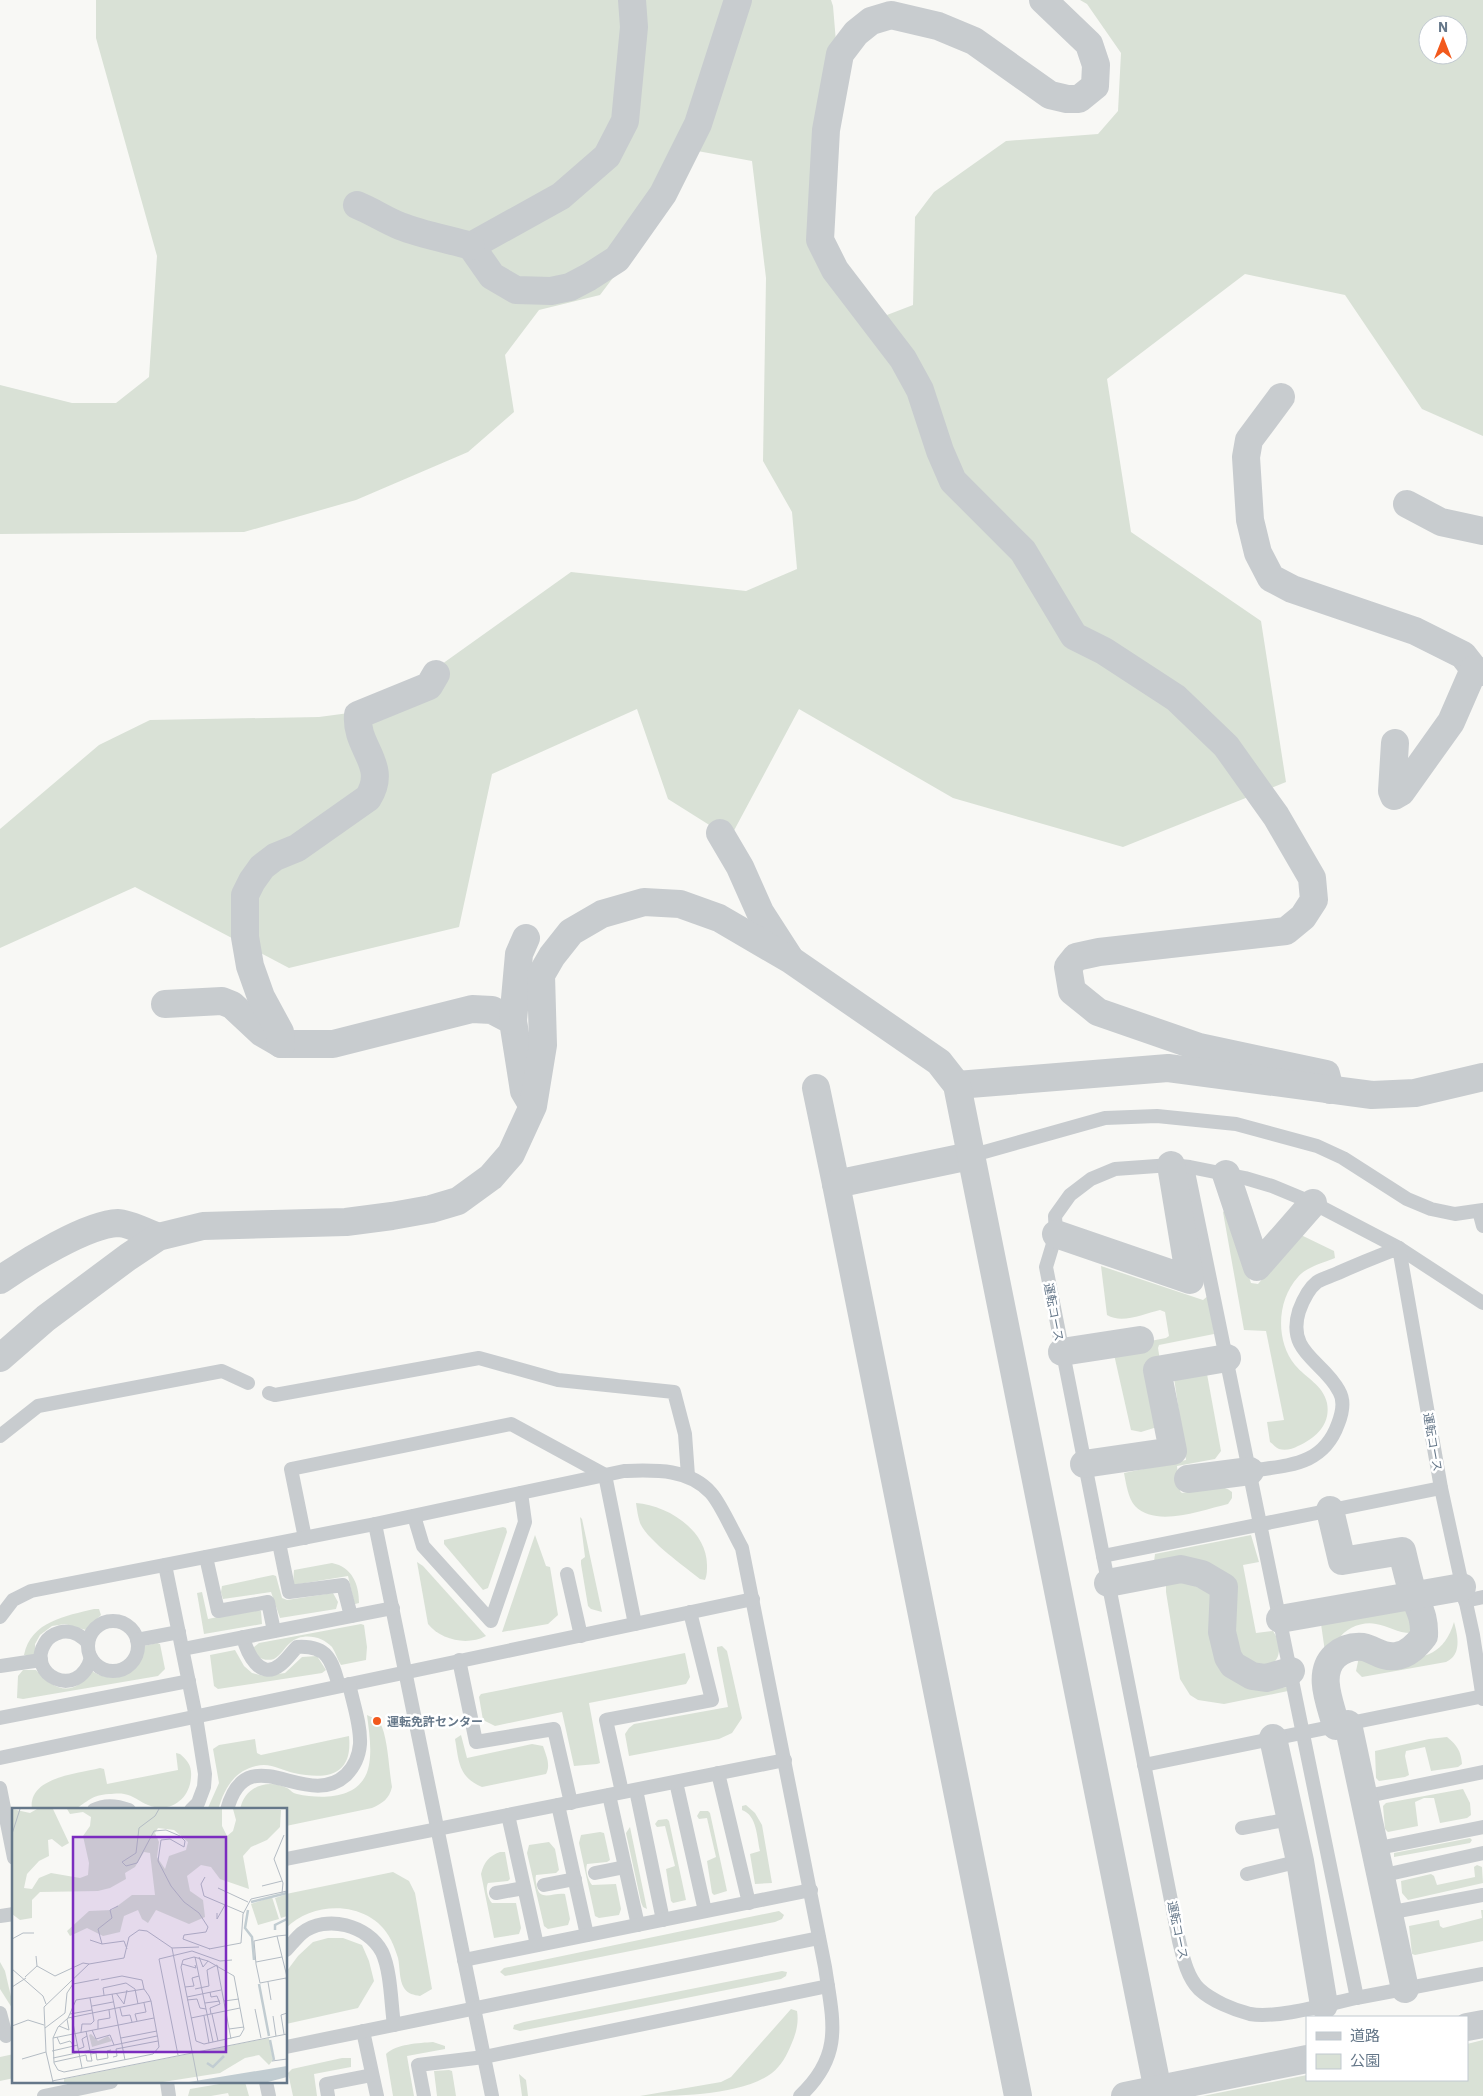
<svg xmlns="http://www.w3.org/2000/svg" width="1483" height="2096" viewBox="0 0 1483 2096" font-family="'IBM Plex Sans','Noto Sans JP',sans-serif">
<rect width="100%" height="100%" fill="#f8f8f5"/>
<g fill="#d9e1d6" fill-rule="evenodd">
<path d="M96,0H831L833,6L837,54L818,199L845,281L887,315L913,305L915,217L934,192L1006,141L1098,134L1118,111L1121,53L1087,4L1080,0H1483V436L1422,409L1345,295L1245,274L1107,379L1131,532L1261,621L1286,782L1123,847L953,798L799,709L730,838L668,799L637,709L492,774L459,927L289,968L135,887L0,948V829L99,745L150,720L319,717L379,709L571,572L746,591L797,569L792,512L763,461L766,278L752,161L692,150L634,250L600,295L539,310L505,355L514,412L468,452L356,500L244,532L0,534V385L72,403H116L149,377L157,256L96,38ZM1428,25H1458V55H1428Z"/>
<path d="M1227,1209L1251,1283L1258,1284L1301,1235L1334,1251L1335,1258C1323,1263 1306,1267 1298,1277C1277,1300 1275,1340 1295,1365C1306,1378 1323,1385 1327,1403C1331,1424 1316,1438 1298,1446C1293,1449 1285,1451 1279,1449C1276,1448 1273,1444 1270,1442L1267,1422L1284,1420L1266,1331L1244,1330L1223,1212Z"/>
<path d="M1101,1266L1203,1300L1209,1295L1214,1334L1159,1345L1158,1348L1170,1423L1141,1432L1131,1430L1113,1350L1114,1348L1166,1338L1169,1336L1165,1312L1160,1310C1143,1314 1122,1324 1107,1315Z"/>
<path d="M1207,1374L1221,1451L1215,1459L1177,1466L1180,1491L1182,1493C1197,1490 1220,1481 1232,1492V1498L1228,1504C1202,1510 1156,1528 1135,1506C1128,1498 1126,1483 1124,1473L1186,1460L1174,1378Z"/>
<path d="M636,1503C667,1505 707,1530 707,1565C707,1571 707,1575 705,1580L700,1579C684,1566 648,1541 640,1523C638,1517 637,1510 636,1503Z"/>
<polygon points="580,1517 582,1519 602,1612 591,1609 588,1606 581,1564 581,1560 585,1557"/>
<polygon points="503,1527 506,1528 507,1532 488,1588 483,1590 444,1544 444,1540"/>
<polygon points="535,1535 546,1566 550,1567 558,1615 548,1624 502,1632"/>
<path d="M1251,1535L1259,1562L1243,1565L1256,1633L1273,1631C1283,1645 1282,1669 1259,1665C1252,1664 1244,1659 1237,1656L1232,1591L1154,1562L1155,1554Z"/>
<path d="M417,1562L423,1566L486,1636C467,1646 441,1640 428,1624Z"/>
<path d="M332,1563C352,1567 359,1584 359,1603L355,1604L354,1602L348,1576L293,1585L294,1570Z"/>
<polygon points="273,1575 276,1576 282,1598 287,1600 333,1593 338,1602 336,1609 280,1618 271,1592 223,1599 221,1592 222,1586"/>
<polygon points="1179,1579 1211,1593 1259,1689 1289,1687 1288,1691 1224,1704 1198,1700 1190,1695 1180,1679 1166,1592 1166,1586"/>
<polygon points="202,1592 208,1619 257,1609 261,1611 262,1624 204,1634 197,1593"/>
<path d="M1422,1602L1411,1633C1397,1633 1389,1626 1376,1624C1363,1621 1345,1628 1338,1640C1333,1649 1331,1669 1329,1679L1321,1624Z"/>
<path d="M94,1609H99L101,1615L86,1630L65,1624L52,1626L40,1635L35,1644V1656L24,1655C31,1621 66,1616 94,1609Z"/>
<path d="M1454,1622C1458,1636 1462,1655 1446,1662L1362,1677L1356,1671L1359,1657C1399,1658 1440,1670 1454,1622Z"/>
<path d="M361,1624L364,1625L367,1647L366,1660L341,1665C337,1659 336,1653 332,1647C322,1636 302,1632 290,1643C285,1647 280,1656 274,1659C264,1662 254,1657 254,1647L259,1643Z"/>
<path d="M157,1643L160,1644L165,1669L158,1676L23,1699L17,1698L18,1676L23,1670H36C56,1692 73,1697 92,1671C106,1681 131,1679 140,1662C142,1657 143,1651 144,1646Z"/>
<polygon points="722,1646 727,1651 742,1718 732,1733 719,1739 629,1756 625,1734 629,1728 634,1724 728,1707 717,1650 717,1647"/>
<polygon points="235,1650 244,1666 252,1673 264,1676 285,1673 302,1657 317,1656 326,1670 322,1673 218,1689 214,1686 210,1655"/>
<polygon points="685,1653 690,1677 686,1684 589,1703 600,1763 597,1764 574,1766 562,1712 495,1726 483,1720 479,1697 481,1694"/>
<path d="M367,1715C374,1718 380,1721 382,1727C388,1742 389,1770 392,1787C389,1799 383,1803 372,1808L286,1826V1810H240C244,1787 267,1778 287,1788C291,1790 292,1793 297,1794C324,1800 363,1799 369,1765C372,1749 369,1731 367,1715Z"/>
<path d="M461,1735L467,1758L532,1744L543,1746C546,1755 551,1765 546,1774L482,1787C458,1777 459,1761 455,1739Z"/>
<path d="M349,1736C353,1776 327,1780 294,1773C281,1770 270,1762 256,1766C234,1771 224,1789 218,1810H207L219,1783L213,1749L219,1745L255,1739L257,1753L261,1755Z"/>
<path d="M1447,1737C1457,1745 1461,1751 1462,1764L1458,1767L1431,1771L1425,1747L1406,1751L1405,1756L1409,1775L1405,1777L1379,1781L1376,1778L1375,1751L1429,1739Z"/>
<path d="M176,1753L180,1754C188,1761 192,1766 191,1777C190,1799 170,1814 148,1805C140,1802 133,1795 124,1794C119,1793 113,1794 109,1794C91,1795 88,1802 75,1809C69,1812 41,1810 32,1810C27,1777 77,1774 100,1768L104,1769L107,1784L178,1770Z"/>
<polygon points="1463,1789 1470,1803 1471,1815 1467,1818 1440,1823 1434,1798 1424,1798 1415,1802 1418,1826 1388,1832 1385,1829 1383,1806 1386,1803"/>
<path d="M746,1805L755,1813L762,1825L772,1883L755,1884L750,1854L760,1851C757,1838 757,1815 742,1810V1806Z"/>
<polygon points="700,1811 708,1811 710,1813 727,1891 714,1895 712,1893 707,1861 716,1857 707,1818 699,1819 697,1816"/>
<polygon points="667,1819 669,1821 686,1900 673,1903 671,1901 666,1869 675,1866 665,1826 657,1827 655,1824 658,1820"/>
<polygon points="630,1827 647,1909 643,1907 641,1902 626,1833"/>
<path d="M600,1832L604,1833L610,1860L607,1862L587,1864C585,1870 588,1880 592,1885L616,1884L621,1909L619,1915L599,1918L595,1916L579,1843L581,1835Z"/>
<polygon points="1470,1838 1472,1840 1470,1843 1394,1857 1394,1853"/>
<path d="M549,1842L555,1849L559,1870L556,1873L536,1875C535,1879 536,1882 537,1887C540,1902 554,1892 565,1894L570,1919L568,1925L548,1929L544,1926L527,1853L529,1845Z"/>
<path d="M500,1852H505L510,1879L508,1881L488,1883C485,1889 488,1899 492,1903H516L521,1928L519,1934L494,1938L481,1874C484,1862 489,1856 500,1852Z"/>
<polygon points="1477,1865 1482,1867 1483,1883 1408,1900 1402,1893 1401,1881 1431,1874 1434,1876 1437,1885 1475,1877 1474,1867"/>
<path d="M393,1872L409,1881L415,1893L432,1989L420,1996C414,1995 408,1994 404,1988C399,1980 400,1967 398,1958C396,1952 394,1946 391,1940C372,1901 315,1899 286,1928V1894Z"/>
<polygon points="1481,1910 1483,1910 1483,1941 1415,1955 1412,1954 1409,1926 1439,1920 1440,1926 1443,1928 1482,1918"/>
<polygon points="779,1911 784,1915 782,1919 775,1922 505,1976 500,1972 504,1968"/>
<polygon points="328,1938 343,1938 362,1945 369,1961 374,1981 358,2008 286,2024 286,1972 298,1956 313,1942"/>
<polygon points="0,1962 5,1971 13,2005 12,2008 0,1989"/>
<polygon points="782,1971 787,1972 786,1976 781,1979 520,2031 513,2029 514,2025 524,2022"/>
<path d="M791,2009L797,2011C799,2023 796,2034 791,2045C787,2055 781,2066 772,2073C741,2096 678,2096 640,2096L721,2082L731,2077Z"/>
<polygon points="1483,2040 1483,2096 1203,2096 1307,2075 1307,2080 1467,2080 1467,2044"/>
<path d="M433,2042L445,2046V2049L407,2056L414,2096H393L386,2054C396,2044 419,2043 433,2042Z"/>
<polygon points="14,2054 14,2078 0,2081 0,2057"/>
<polygon points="342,2058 351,2058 351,2067 314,2074 317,2096 293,2096 288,2073 292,2069"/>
<polygon points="449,2070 452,2071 456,2096 437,2096 434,2071"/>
<polygon points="519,2074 526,2080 528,2096 522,2096"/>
<polygon points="231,2082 245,2082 249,2096 229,2096 228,2093 211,2096 188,2096 190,2089"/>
</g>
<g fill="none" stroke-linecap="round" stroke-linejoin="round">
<g stroke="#c8cccf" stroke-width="14">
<polyline points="970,1156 1105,1118 1157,1116 1236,1124 1317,1146 1343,1158 1407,1199 1431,1209 1455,1214 1483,1210"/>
<polyline points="1187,1167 1357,1998"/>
<polyline points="1479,1211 1483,1226"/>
<path d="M1483,1303L1399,1248L1313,1203L1272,1186L1245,1178L1190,1167L1171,1165L1115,1169L1091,1179L1070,1195L1055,1216L1056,1234L1046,1267L1179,1941C1183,1957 1187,1977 1199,1989C1212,2001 1234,2010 1250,2014C1277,2019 1328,2004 1356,1998C1398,1990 1441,1982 1483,1974"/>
<polyline points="269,1393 275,1395 479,1358 558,1380 674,1392 685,1434 688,1476"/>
<polyline points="0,1436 38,1406 222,1371 248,1383"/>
<path d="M1250,1471C1288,1465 1323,1466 1338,1424C1342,1414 1345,1401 1339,1391C1324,1361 1286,1353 1299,1311C1303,1300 1308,1289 1317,1282C1323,1278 1332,1276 1338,1273C1358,1264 1378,1256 1399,1248L1441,1488L1473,1635L1483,1699"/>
<polyline points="414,1516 423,1546 491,1621 525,1522 521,1493"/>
<polyline points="375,1524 492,2096"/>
<polyline points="305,1538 291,1469 511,1424 605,1475 635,1624"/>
<polyline points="279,1543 289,1592 343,1585 351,1616"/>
<polyline points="1103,1556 1441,1488"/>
<polyline points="206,1557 218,1611 268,1602 274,1631"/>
<polyline points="165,1565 196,1717 205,1774 204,1787 198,1803 191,1810"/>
<polyline points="567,1574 581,1636"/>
<polyline points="1465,1601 1483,1597"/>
<path d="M0,1617L13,1600L31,1591L375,1524L624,1471C654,1470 689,1468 711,1493C721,1504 734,1534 742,1548L825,1967C833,2021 844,2055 800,2096"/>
<circle cx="113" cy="1646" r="25"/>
<path d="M243,1637C247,1653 260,1681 280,1665C287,1660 291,1653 297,1647C328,1645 332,1661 339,1686"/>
<polyline points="137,1640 179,1632"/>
<path d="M88,1643C81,1635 71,1630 61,1632C54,1634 48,1637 45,1643C25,1674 78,1702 91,1658"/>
<polyline points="183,1649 393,1608"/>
<polyline points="459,1660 476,1742 554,1729 571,1803"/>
<polyline points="0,1666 41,1660"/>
<polyline points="0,1718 189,1681"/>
<polyline points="0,1758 753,1599"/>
<polyline points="1144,1765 1483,1696"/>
<polyline points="718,1773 749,1903"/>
<polyline points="676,1782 705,1911"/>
<polyline points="0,1788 14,1858"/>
<polyline points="636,1790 663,1920"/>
<polyline points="622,1792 606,1720 712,1700 690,1612"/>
<polyline points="609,1795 638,1925"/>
<polyline points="1363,1797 1483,1772"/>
<polyline points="558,1805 587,1935"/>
<path d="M94,1810C105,1804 118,1806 129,1810"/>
<path d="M227,1810C247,1735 306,1812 346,1775C354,1767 359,1756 360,1744C361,1725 353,1703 349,1684"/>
<polyline points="508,1815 537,1945"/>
<polyline points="1242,1828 1290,1819"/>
<polyline points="1374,1849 1483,1827"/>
<polyline points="286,1859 785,1760"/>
<polyline points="595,1873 625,1867"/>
<polyline points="1247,1874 1300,1861"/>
<polyline points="1380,1876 1483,1853"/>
<polyline points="544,1885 575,1879"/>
<polyline points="496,1893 524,1888"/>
<polyline points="1388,1913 1483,1895"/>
<polyline points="0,1916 14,1914"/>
<path d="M286,1950C291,1945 296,1938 302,1933C326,1914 368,1925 382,1952C391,1971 391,2004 394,2025"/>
<polyline points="464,1960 811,1890"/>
<polyline points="0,2013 6,2036"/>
<polyline points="363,2031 377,2096"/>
<polyline points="286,2047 819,1938"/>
<polyline points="167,2082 169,2096"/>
<polyline points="266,2082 269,2096"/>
<polyline points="44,2096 111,2082"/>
<polyline points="328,2096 326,2084 372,2075"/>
<polyline points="424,2096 418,2065 484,2057 828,1986"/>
</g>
<g stroke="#c8cccf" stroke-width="28">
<polyline points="632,0 634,27 625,121 607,156 561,196 471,246 492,276 516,290 551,291 570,287 589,277 617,259 663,194 698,124 738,0"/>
<polyline points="1043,0 1089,44 1096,65 1095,86 1079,99 1067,99 1050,95 974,41 938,26 891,15 871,21 856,33 840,54 826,130 820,240 835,270 903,359 920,390 940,451 953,481 1023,551 1074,636 1104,651 1176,698 1226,746 1276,816 1312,878 1314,900 1303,917 1286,931 1099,952 1076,957 1068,967 1072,991 1098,1012 1199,1047 1326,1074 1330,1090"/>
<path d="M357,205C372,211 385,220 400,226C423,235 447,239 471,246"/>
<polyline points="1281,397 1249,440 1246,457 1250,520 1258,553 1271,578 1292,589 1415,631 1463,655 1474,669 1483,672"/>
<polyline points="1407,504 1441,522 1483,531"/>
<polyline points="1395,743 1392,791 1394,796 1401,792 1451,722 1474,669"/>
<polyline points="720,833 740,867 760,912 789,957"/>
<polyline points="165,1004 222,1001 232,1005 262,1033 281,1044 333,1044 472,1009 492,1010 513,1021 524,1091 531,1103"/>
<polyline points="513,1021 519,954 526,938"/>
<path d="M281,1044L280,1032L261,997L250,966L245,937V895L252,881L262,867L275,857L297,848L368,798C389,765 355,748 358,715L429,686L436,674"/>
<polyline points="957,1085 1168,1068 1372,1095 1415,1093 1483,1077"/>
<polyline points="816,1088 836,1184"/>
<polyline points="970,1156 836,1184 1018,2096"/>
<polyline points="1226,1174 1257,1267 1313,1203"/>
<polyline points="1056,1234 1190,1280 1171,1165"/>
<path d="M0,1280C26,1262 87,1224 118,1223C128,1223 148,1233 158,1237"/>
<polyline points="1062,1352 1140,1340"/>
<polyline points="0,1358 46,1318 128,1257 158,1237 203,1226 346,1222 392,1216 431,1209 458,1201 491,1177 511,1154 533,1106 543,1045 541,975 552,956 571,932 602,914 644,902 680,904 719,918 791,960 939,1062 957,1085 1159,2096"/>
<polyline points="1084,1464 1173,1451 1157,1370 1227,1358"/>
<polyline points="1188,1479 1250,1471"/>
<path d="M1330,1510L1342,1561L1402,1551C1405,1564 1408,1577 1412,1590C1418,1608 1425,1615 1424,1636C1417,1645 1408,1655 1396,1656C1382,1658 1374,1649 1363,1647C1352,1646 1343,1649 1335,1656C1316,1674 1331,1705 1336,1726"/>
<polyline points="1108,1583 1181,1569 1202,1574 1224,1587 1222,1632 1228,1657 1233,1665 1252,1676 1266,1678 1291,1671"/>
<polyline points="1280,1619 1462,1587"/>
<polyline points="1348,1724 1405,1989"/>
<polyline points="1273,1738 1300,1861 1324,2005"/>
<polyline points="1467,2027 1483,2024"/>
<polyline points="1125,2096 1307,2059"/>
</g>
</g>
<circle fill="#f2591c" stroke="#fff" stroke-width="2" cx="377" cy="1721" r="5"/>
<g text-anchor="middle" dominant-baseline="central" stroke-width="5" stroke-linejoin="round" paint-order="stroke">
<g font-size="12" fill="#657789" stroke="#fff">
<text transform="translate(1054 1312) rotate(79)">運転コース</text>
<text transform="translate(1433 1442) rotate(80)">運転コース</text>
<text transform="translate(1178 1930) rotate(78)">運転コース</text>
</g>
<g font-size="12" font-weight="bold" fill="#657789" stroke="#fff" text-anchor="start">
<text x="387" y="1721">運転免許センター</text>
</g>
</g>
<g transform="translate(12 1808)">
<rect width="275" height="275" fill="#f8f8f5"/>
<path d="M0,1L18,5L25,1H41L57,35L50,39L40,31L36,32L37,48L27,53L15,66L12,80L20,81L27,70L39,65L68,70L76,67L77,55L71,28L78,18L79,9L71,4L58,6L55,1H210V18L215,28L221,23L224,12L221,1L269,2L268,19L255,32L239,39L231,48L237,81L208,71L199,59L189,57L175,68L178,83L191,92L193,109L177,116L144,102L136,115L130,111L126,102L112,108L108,124L91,128L75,120L58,128L55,123L77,103L100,102L120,87H143L138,45L132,44L123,59L113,65L114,71L98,80L86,83L28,84L20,92V110L8,112L0,106ZM146,20L162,22L176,34L174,42L157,48L153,61L145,49L147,34L143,25ZM275,86V108L269,110L263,90ZM260,89L267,111L246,117L239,96ZM79,226L86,233L96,228L100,233L80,239L77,227ZM257,230L261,252L257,257L247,247L233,250L208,265L151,274H52V271Z" fill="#d9e1d6" fill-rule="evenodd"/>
<path d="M275,258V269L256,274H177Z" fill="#c1ccd1"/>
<path fill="none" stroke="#c1ccd1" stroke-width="2.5" d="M239,94L275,85M236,102L233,120L240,129L242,152M263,122V117L275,111M247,176L257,228M258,232L262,252M195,255L201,259L212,248"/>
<path fill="none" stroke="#b4bcc4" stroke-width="1" d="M147,1L143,8L127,20L124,45L110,54L114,58L125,55L142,23L154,22L168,28L173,33L172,39L158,31L149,32L146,53L159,78L172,94L187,105L196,119L194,124L172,127L171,131L198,141M0,26L8,1M193,69L189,76L192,88L232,105M250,78L270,73M206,80L236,94M270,85L271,75L262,51L272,27M205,105V111L213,97M265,128L242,133L244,156L248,175L274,170L275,175M0,131L11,125H22M78,132L90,136L112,133L115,141M90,136L86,121L100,110L98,102L106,98M160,140L187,139M197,141L229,135L231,106L239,91L275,83M182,149L196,153L222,168L232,221L228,228L192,236L184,233L169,159L171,152ZM183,149L201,234M187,149L191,159L196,153M244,154L270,149M170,156L184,160L183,157M25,158L43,168L71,155L77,156M0,161L31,188L34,196M13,169L25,158L24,148M275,169L265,128L275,127M89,172L110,168L130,172L132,181M256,174L259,192M0,179L14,170M173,179L182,178L180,170L187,168M183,181L197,178L195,162L205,157L219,231M198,184L199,189L205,188L208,196L198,200L199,206M104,185L112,196L115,182M100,186L113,252M92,187L91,180L114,175L123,181L126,196M175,189L209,182M175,192L185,191L188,200L194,201M212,193L227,191M193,195L208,193M80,198L101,194M108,200L110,208L118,207L120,214M243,201L249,230M58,206L80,202M200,206L206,233M192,208L197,235M261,208L264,228M56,210L64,192L132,181L137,188L139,193L146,231L147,239L141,246L52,264L46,262L42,255L41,230L46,219L56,210L139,193M60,210L70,260M179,210L228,200M125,213L123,206L134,204L132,195M0,218L16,212L32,217M47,218L57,222L55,211M33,220L53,205L55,185L61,176L87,171M86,221V212L98,210L97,202M217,221L232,219M80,222L84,231L98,227L102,237M74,223L80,253M69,224L70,216H79L82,213L78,190M272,226L269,207L275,205M45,229L48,236L58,233L62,238M41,230L142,210M109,230L145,223M67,241L72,239L70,231L75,228M40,243L66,237M79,246L84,245L85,252L96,250L95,243L99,242M166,247L147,151L180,143L208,153L220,152M101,249L105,248L104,241L146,233M41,250L145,228M10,251L34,244M260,253L275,251M42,254L74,247L75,253H80M40,273L275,226M41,274L34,244L32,199L77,156L112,150L117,129L127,122L135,123L160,140L186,274"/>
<path fill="#7b2cbf" fill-opacity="0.15" stroke="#7b2cbf" stroke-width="2.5" d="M61,29H214V244H61Z"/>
<rect width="275" height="275" fill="none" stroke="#657789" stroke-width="2.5"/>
</g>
<rect x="1306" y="2016" width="162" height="65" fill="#ffffff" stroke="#c1c9d0"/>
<rect x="1316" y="2032" width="25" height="8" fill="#c8cccf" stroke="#c1c9d0"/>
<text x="1350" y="2041" font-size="15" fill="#657789">道路</text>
<rect x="1316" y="2054" width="25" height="15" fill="#d9e1d6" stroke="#c1c9d0"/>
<text x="1350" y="2066" font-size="15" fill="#657789">公園</text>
<g transform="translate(1443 40)"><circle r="24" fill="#ffffff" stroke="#c1c9d0"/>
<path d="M0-4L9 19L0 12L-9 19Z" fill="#f2591c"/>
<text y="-8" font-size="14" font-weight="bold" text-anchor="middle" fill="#657789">N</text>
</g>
</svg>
